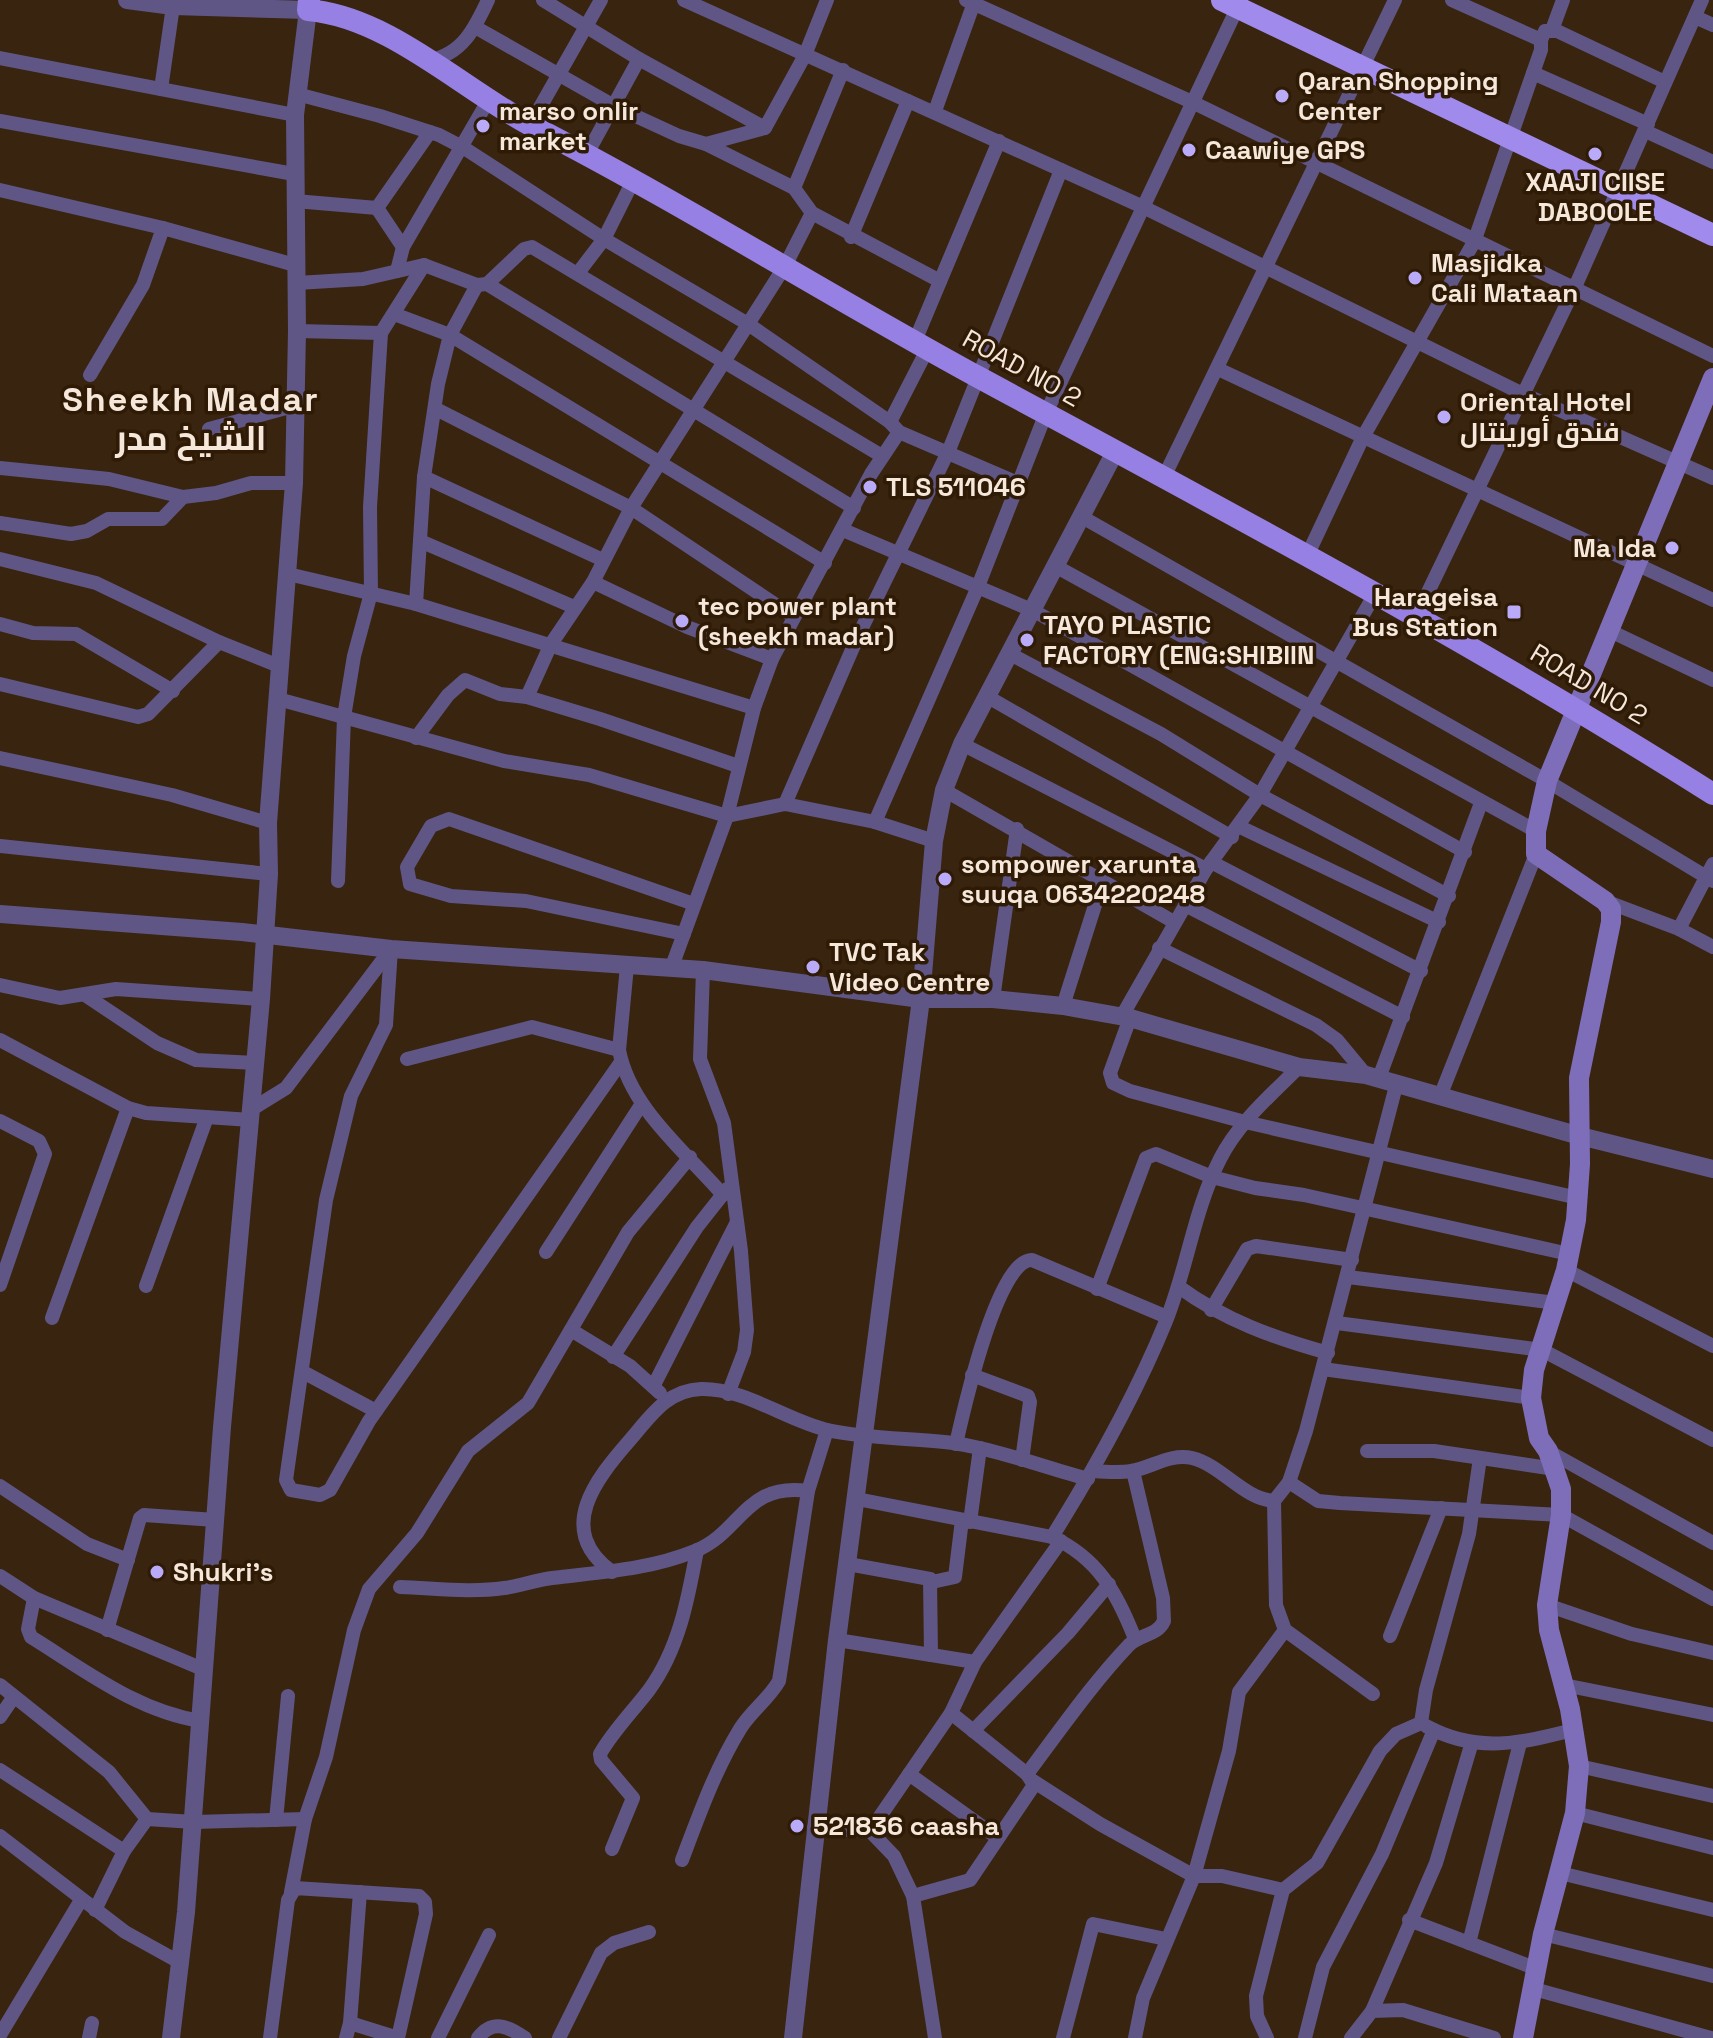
<svg xmlns="http://www.w3.org/2000/svg" width="1713" height="2038" viewBox="0 0 1713 2038" font-family="'Space Grotesk',Cairo,sans-serif">
<rect width="100%" height="100%" fill="#38240f"/>
<g fill="none" stroke-linecap="round" stroke-linejoin="round">
<g stroke="#5f5686" stroke-width="14">
<polyline points="543,0 639,59 765,128"/>
<polyline points="684,0 1141,206 1521,393 1713,478"/>
<polyline points="966,0 1192,102 1713,356"/>
<polyline points="1695,17 1713,25"/>
<polyline points="475,27 616,107 679,136 706,144 794,188 812,213 940,281"/>
<polyline points="1552,30 1563,0"/>
<polyline points="1541,40 1545,31 1557,31 1665,82"/>
<polyline points="0,58 295,115"/>
<path d="M429,60C462,55 475,28 488,0"/>
<polyline points="1533,73 1648,124"/>
<polyline points="161,89 173,6"/>
<polyline points="297,94 380,116 439,135 464,148 604,239 748,324 890,422 899,432 1018,483"/>
<polyline points="935,111 975,0"/>
<polyline points="0,121 294,174"/>
<polyline points="530,125 601,0"/>
<polyline points="1645,131 1713,162"/>
<polyline points="706,144 765,128 805,55 827,0"/>
<polyline points="587,154 639,59"/>
<polyline points="794,188 843,70"/>
<polyline points="0,190 163,228"/>
<polyline points="295,201 377,208"/>
<polyline points="377,208 430,132"/>
<polyline points="377,208 403,247"/>
<polyline points="851,237 908,101"/>
<polyline points="397,271 403,247 488,101"/>
<polyline points="578,273 604,239 634,179"/>
<polyline points="297,283 363,279 424,265 477,285 487,284 854,508"/>
<polyline points="487,284 524,249 532,247 882,456"/>
<polyline points="394,314 450,335 825,563"/>
<polyline points="297,331 381,333"/>
<polyline points="915,341 999,141"/>
<polyline points="1218,369 1713,600"/>
<polyline points="90,375 143,285 163,228 295,265"/>
<polyline points="436,409 631,508 794,617"/>
<polyline points="890,422 928,348"/>
<polyline points="209,429 297,405"/>
<polyline points="0,468 109,479 183,497 216,493 251,483 294,483"/>
<polyline points="424,477 603,560"/>
<polyline points="1164,477 1395,0"/>
<polyline points="1082,517 1547,781 1713,881"/>
<polyline points="0,523 71,534 87,531 108,519 162,519 183,497"/>
<polyline points="843,530 1034,611 1465,852"/>
<polyline points="420,541 574,607"/>
<polyline points="1308,554 1363,437 1474,242 1541,50 1541,40 1452,0"/>
<polyline points="0,559 96,583 219,642"/>
<polyline points="1057,567 1536,831"/>
<polyline points="288,574 416,604 754,708"/>
<polyline points="593,582 687,627 772,659"/>
<polyline points="416,604 424,477 438,384 450,335 477,285"/>
<polyline points="1417,615 1575,287 1702,0"/>
<polyline points="0,624 33,633 76,634 173,691"/>
<polyline points="1608,630 1713,680"/>
<polyline points="1012,655 1161,734 1260,795 1449,896"/>
<polyline points="0,684 138,717 148,714 219,642 279,666"/>
<polyline points="527,697 551,644 593,582 631,508 785,266 812,213"/>
<polyline points="988,697 1232,837"/>
<polyline points="278,699 504,761 589,775 727,816 785,804 875,822 934,841"/>
<polyline points="416,738 448,695 465,680 500,694 527,697 600,719 738,766"/>
<polyline points="962,744 1206,869"/>
<polyline points="0,758 172,795 268,823"/>
<polyline points="944,790 1174,922"/>
<polyline points="785,804 858,636 949,450 1061,170"/>
<polyline points="875,822 977,589 1046,413 1241,0"/>
<polyline points="1240,827 1439,922"/>
<polyline points="0,846 269,874"/>
<polyline points="1211,862 1421,971"/>
<polyline points="338,881 344,717 354,656 371,593 370,507 381,333 424,265"/>
<polyline points="1605,901 1679,929 1713,947"/>
<polyline points="1185,905 1403,1017"/>
<polyline points="1679,929 1713,864"/>
<polyline points="684,934 526,901 451,896 410,884 407,867 431,826 449,819 694,904"/>
<polyline points="1159,948 1316,1025 1337,1040 1366,1075"/>
<polyline points="391,949 386,1025 351,1096 326,1200 286,1480 291,1490 320,1495 330,1490 369,1421 621,1062"/>
<path d="M627,966L619,1050C630,1108 685,1151 723,1195"/>
<polyline points="671,969 727,816 754,708 772,659 871,474 899,432"/>
<polyline points="703,970 700,1059 724,1123 741,1251 747,1330 744,1352 728,1394"/>
<polyline points="0,985 60,998 116,989 261,999"/>
<polyline points="85,995 157,1043 196,1060 256,1063"/>
<polyline points="993,999 1017,829"/>
<polyline points="1063,1006 1103,880"/>
<polyline points="1122,1016 1206,869 1260,795 1376,592"/>
<polyline points="1130,1018 1110,1073 1113,1083 1130,1091 1245,1122 1578,1198"/>
<polyline points="0,1040 128,1108 146,1113 251,1120"/>
<polyline points="407,1059 532,1027 619,1050"/>
<polyline points="1379,1078 1481,803"/>
<polyline points="1441,1094 1536,854"/>
<polyline points="252,1109 286,1088 391,949"/>
<polyline points="0,1121 39,1141 45,1154 0,1285"/>
<polyline points="546,1252 641,1105"/>
<polyline points="1566,1270 1713,1346"/>
<polyline points="1348,1277 1556,1303"/>
<polyline points="146,1286 207,1117"/>
<path d="M1179,1287C1224,1320 1274,1338 1328,1353"/>
<polyline points="1097,1289 1146,1158 1156,1154 1212,1177 1255,1188 1304,1195 1569,1254"/>
<polyline points="1211,1310 1247,1249 1256,1246 1352,1260"/>
<polyline points="52,1318 128,1108"/>
<polyline points="1337,1323 1542,1350 1713,1440"/>
<polyline points="571,1330 630,1366 660,1393"/>
<polyline points="613,1357 697,1227 727,1189"/>
<polyline points="1323,1369 1531,1398"/>
<polyline points="303,1372 376,1411"/>
<polyline points="972,1375 1028,1396 1030,1402 1022,1460"/>
<polyline points="654,1385 737,1222"/>
<path d="M956,1444C963,1413 997,1259 1032,1260L1167,1317"/>
<polyline points="1367,1451 1434,1451 1555,1469"/>
<polyline points="1548,1451 1713,1543"/>
<path d="M1093,1471C1106,1472 1119,1473 1131,1471C1151,1468 1170,1453 1192,1458C1223,1466 1242,1498 1274,1501"/>
<polyline points="1289,1482 1318,1501 1340,1503 1561,1515 1713,1599"/>
<polyline points="0,1486 87,1544 128,1560"/>
<path d="M857,1499L1052,1537C1098,1558 1117,1593 1135,1639"/>
<polyline points="970,1522 980,1448"/>
<path d="M1052,1537C1095,1468 1135,1397 1166,1321C1187,1269 1194,1210 1220,1159C1238,1123 1271,1095 1299,1067"/>
<polyline points="848,1564 930,1579 931,1655"/>
<path d="M612,1572C555,1530 595,1480 630,1440C650,1417 667,1390 701,1389C744,1388 786,1420 827,1430C867,1439 912,1438 953,1443C999,1450 1044,1467 1088,1479"/>
<polyline points="0,1576 34,1598 205,1670"/>
<polyline points="932,1582 955,1577 962,1520"/>
<path d="M400,1587C434,1588 470,1593 504,1588C520,1586 535,1580 552,1578C601,1572 648,1570 695,1551C742,1532 745,1482 808,1491"/>
<path d="M34,1598L28,1629L31,1637C86,1671 137,1711 201,1721"/>
<polyline points="1547,1605 1632,1634 1713,1653"/>
<polyline points="107,1630 140,1518 144,1515 215,1520"/>
<polyline points="1390,1636 1441,1508"/>
<polyline points="837,1640 975,1662"/>
<polyline points="0,1685 109,1772 147,1819"/>
<polyline points="1564,1685 1713,1715"/>
<polyline points="1373,1694 1285,1630 1276,1605 1274,1501 1289,1482 1306,1431 1397,1082"/>
<polyline points="0,1717 13,1698"/>
<polyline points="1421,1723 1426,1690 1469,1534 1480,1458"/>
<path d="M1426,1726C1477,1754 1521,1743 1573,1730"/>
<polyline points="973,1731 1068,1633 1109,1584"/>
<polyline points="1579,1766 1713,1796"/>
<polyline points="0,1770 124,1851"/>
<polyline points="909,1774 998,1838"/>
<path d="M1027,1774C1060,1730 1092,1684 1129,1645C1140,1634 1157,1636 1164,1621L1163,1598L1133,1471"/>
<polyline points="1033,1781 1100,1824 1194,1876 1229,1751 1239,1692 1285,1630"/>
<polyline points="1575,1813 1713,1848"/>
<polyline points="276,1820 288,1696"/>
<polyline points="814,1828 870,1831 951,1713 975,1662 1061,1541"/>
<polyline points="870,1831 894,1856 913,1896 935,2038"/>
<polyline points="0,1836 125,1932 181,1963"/>
<path d="M612,1849L633,1798L601,1760L600,1754C613,1731 633,1711 649,1690C679,1649 688,1599 697,1550"/>
<path d="M682,1860C699,1815 715,1770 740,1729C751,1711 768,1700 779,1681L808,1491L827,1430"/>
<polyline points="1560,1873 1713,1910"/>
<polyline points="291,1892 305,1819 326,1757 354,1630 369,1589 417,1533 468,1451 528,1403 628,1232 690,1157"/>
<polyline points="913,1896 970,1880 1034,1785 1027,1774 951,1713"/>
<polyline points="95,1910 124,1851 147,1819 194,1822 305,1819"/>
<polyline points="1409,1920 1537,1969"/>
<polyline points="1543,1934 1713,1976"/>
<polyline points="1469,1943 1520,1743"/>
<polyline points="1534,1989 1711,2038"/>
<polyline points="1372,2011 1436,1863 1472,1742"/>
<polyline points="0,2035 81,1900"/>
<polyline points="89,2038 92,2023"/>
<polyline points="270,2038 288,1900 295,1888 419,1896 425,1902 426,1914 398,2038 350,2023"/>
<polyline points="346,2038 350,2023 360,1892"/>
<polyline points="438,2038 489,1935"/>
<path d="M478,2038C492,2019 508,2026 525,2038"/>
<polyline points="559,2038 601,1953 614,1943 649,1932"/>
<polyline points="1063,2038 1093,1924 1166,1939"/>
<polyline points="1135,2038 1143,1998 1194,1876 1222,1876 1283,1890"/>
<polyline points="1267,2038 1257,2016 1256,1996 1283,1890 1317,1863 1380,1751 1396,1734 1421,1723"/>
<polyline points="1305,2038 1323,1967 1382,1854 1434,1730"/>
<polyline points="1351,2038 1372,2011 1403,2010 1494,2038"/>
</g>
<g stroke="#5f5686" stroke-width="18">
<polyline points="127,0 173,6 308,10 295,115 297,331 294,483 268,823 269,874 261,999 222,1427 186,1912 171,2038"/>
<polyline points="0,914 242,932 391,949 703,970 921,999 993,999 1063,1006 1130,1018 1299,1067 1366,1075 1580,1136 1713,1169"/>
<polyline points="793,2038 837,1640 921,999 934,841 944,790 962,744 1116,450"/>
</g>
<polyline stroke="#7e6eba" stroke-width="20" points="1523,2038 1543,1934 1575,1813 1579,1766 1570,1709 1549,1630 1547,1605 1561,1515 1561,1489 1548,1451 1539,1438 1531,1398 1534,1370 1566,1270 1576,1220 1580,1164 1579,1078 1611,922 1611,909 1605,901 1536,854 1536,831 1547,781 1713,378"/>
<path stroke="#9680e3" stroke-width="22" d="M309,0L308,10C390,17 464,91 536,128C687,206 831,297 980,378C1228,512 1475,643 1713,794"/>
<polyline stroke="#a08bec" stroke-width="22" points="1222,0 1713,235"/>
</g>
<g fill="#b9abf7" stroke="#2e1a05" stroke-width="3">
<circle cx="1282" cy="96" r="8"/>
<circle cx="483" cy="126" r="8"/>
<circle cx="1189" cy="150" r="8"/>
<circle cx="1595" cy="154" r="8"/>
<circle cx="1415" cy="278" r="8"/>
<circle cx="1444" cy="417" r="8"/>
<circle cx="870" cy="487" r="8"/>
<circle cx="1672" cy="548" r="8"/>
<rect x="1506" y="604" width="16" height="16" rx="4"/>
<circle cx="682" cy="621" r="8"/>
<circle cx="1027" cy="640" r="8"/>
<circle cx="945" cy="879" r="8"/>
<circle cx="813" cy="967" r="8"/>
<circle cx="157" cy="1572" r="8"/>
<circle cx="797" cy="1826" r="8"/>
</g>
<g text-anchor="middle" dominant-baseline="central" stroke-width="7" stroke-linejoin="round" paint-order="stroke">
<g font-size="26" font-weight="bold" fill="#f5e7da" stroke="#2e1a05" text-anchor="start">
<text x="1298" y="81">Qaran Shopping<tspan x="1298" dy="30">Center</tspan></text>
<text x="499" y="111">marso onlir<tspan x="499" dy="30">market</tspan></text>
<text x="1205" y="150">Caawiye GPS</text>
<text x="1595" y="182" text-anchor="middle">XAAJI CIISE<tspan x="1595" dy="30">DABOOLE</tspan></text>
<text x="1431" y="263">Masjidka<tspan x="1431" dy="30">Cali Mataan</tspan></text>
<text x="1460" y="402">Oriental Hotel<tspan x="1460" dy="30">فندق أورينتال</tspan></text>
<text x="886" y="487">TLS 511046</text>
<text x="1656" y="548" text-anchor="end">Ma Ida</text>
<text x="1498" y="597" text-anchor="end">Harageisa<tspan x="1498" dy="30">Bus Station</tspan></text>
<text x="698" y="606">tec power plant<tspan x="698" dy="30">(sheekh madar)</tspan></text>
<text x="1043" y="625">TAYO PLASTIC<tspan x="1043" dy="30">FACTORY (ENG:SHIBIIN</tspan></text>
<text x="961" y="864">sompower xarunta<tspan x="961" dy="30">suuqa 0634220248</tspan></text>
<text x="829" y="952">TVC Tak<tspan x="829" dy="30">Video Centre</tspan></text>
<text x="173" y="1572">Shukri's</text>
<text x="813" y="1826">521836 caasha</text>
</g>
<g font-size="26" fill="#f5e7da" stroke="#2e1a05">
<text transform="translate(1022 368) rotate(29)">ROAD NO 2</text>
<text transform="translate(1589 684) rotate(31)">ROAD NO 2</text>
</g>
<g font-size="34" font-weight="bold" letter-spacing="2" fill="#f5e7da" stroke="#2e1a05">
<text x="191" y="399">Sheekh Madar<tspan x="191" dy="39">الشيخ مدر</tspan></text>
</g>
</g>
</svg>
